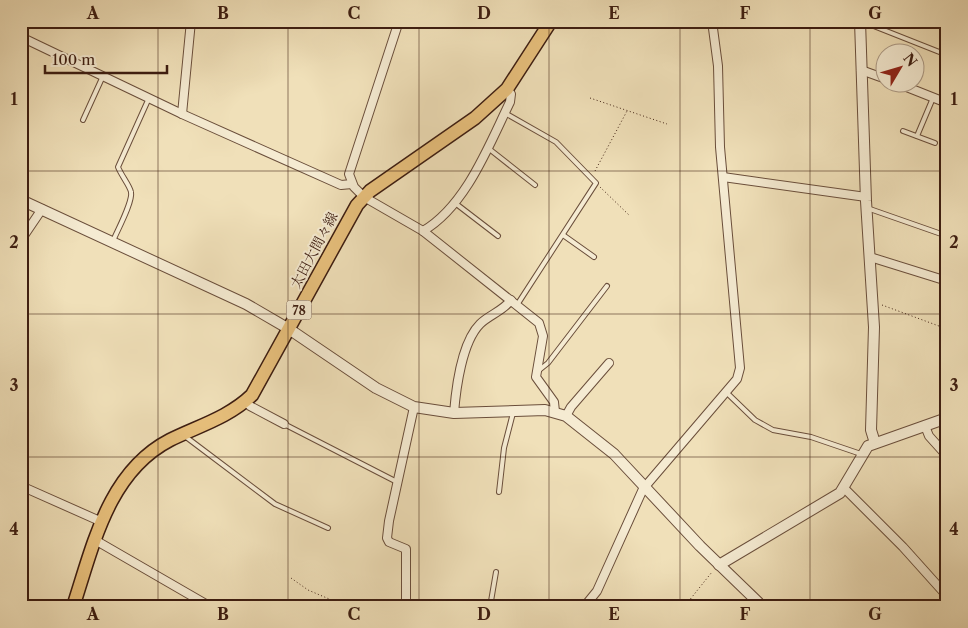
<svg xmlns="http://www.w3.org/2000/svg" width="968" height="628" viewBox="0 0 968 628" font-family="'Libre Caslon Text','Noto Serif JP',serif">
<rect width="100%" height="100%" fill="#f0e0b9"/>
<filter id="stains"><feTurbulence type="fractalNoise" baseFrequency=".004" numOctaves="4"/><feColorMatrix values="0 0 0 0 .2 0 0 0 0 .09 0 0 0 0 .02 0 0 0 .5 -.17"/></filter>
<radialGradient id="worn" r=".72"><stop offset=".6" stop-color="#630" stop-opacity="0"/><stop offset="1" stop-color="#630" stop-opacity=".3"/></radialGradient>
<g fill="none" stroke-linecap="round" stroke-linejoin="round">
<defs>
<g id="service">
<polyline points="861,21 947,55"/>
<polyline points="505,113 556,142 596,183 517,305"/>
<polyline points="83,120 103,76"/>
<polyline points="903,131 935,143"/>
<polyline points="917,136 933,98"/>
<polyline points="488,148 535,185"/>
<polyline points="455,203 498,236"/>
<polyline points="867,208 947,236"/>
<polyline points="563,235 594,257"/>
<path d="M113,241C117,231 133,202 131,192C130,186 121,175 118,167L149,98"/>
<polyline points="538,371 548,363 607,286"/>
<polyline points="726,392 755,420 773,430 811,437 861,454"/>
<polyline points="284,424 397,482"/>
<polyline points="186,437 275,504 328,528"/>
<polyline points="499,492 504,448 513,413"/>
<polyline points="490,607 496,572"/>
</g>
<g id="minor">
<polyline points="399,21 349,174 354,187 364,197 423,231 539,323 543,336 536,377 554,402 555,412"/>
<polyline points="21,37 182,114 341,185 352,184"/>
<polyline points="861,70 886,79"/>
<polyline points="894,82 947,103"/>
<polyline points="182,114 191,21"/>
<polyline points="723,177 866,197"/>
<path d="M423,231C466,206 489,145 510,102L511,94L507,89"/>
<polyline points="21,240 42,209"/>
<polyline points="870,257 947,281"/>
<polyline points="246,402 250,406 284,424"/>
<path d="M454,413C456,388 462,342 480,324C489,315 503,311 511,300"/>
<polyline points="566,416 571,407 609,363"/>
<polyline points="925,426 929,436 947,456"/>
<polyline points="21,486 102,522"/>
<polyline points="844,488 903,547 947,596"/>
<polyline points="95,540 211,607"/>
<polyline points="21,603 29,607"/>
<polyline points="406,607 406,549 389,542 387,538 389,521 414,407"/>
<polyline points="584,607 597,591 643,489 737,379 740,368 720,147 718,66 712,21"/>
</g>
<g id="tertiary">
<polyline points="860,21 866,201 874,327 871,430 875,443"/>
<polyline points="21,200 246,304 289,329 376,388 414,407 454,413 545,410 566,416 614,454 700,546 763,607"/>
<polyline points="719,565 840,493 868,446 947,418"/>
</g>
<path id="primary" d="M73,607C93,546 108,472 170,440C198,426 228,418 252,395L357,205L370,191L475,118L507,89L551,21"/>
</defs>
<use href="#service" stroke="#6a4e3b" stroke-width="6"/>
<use href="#minor" stroke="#6a4e3b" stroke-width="10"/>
<use href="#tertiary" stroke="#6a4e3b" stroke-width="12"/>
<use href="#primary" stroke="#3d1d11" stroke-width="15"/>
<g stroke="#3d1d11" stroke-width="1" stroke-dasharray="1 2.5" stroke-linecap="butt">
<polyline points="590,98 667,124"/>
<polyline points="941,145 947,147"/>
<polyline points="595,171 627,111"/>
<polyline points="600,187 630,216"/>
<polyline points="882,305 947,329"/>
<polyline points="291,578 308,590 348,607"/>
<polyline points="684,607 712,572"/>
</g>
<use href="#service" stroke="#f5ebd2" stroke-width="4"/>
<use href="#minor" stroke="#f5ebd2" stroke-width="8"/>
<use href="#tertiary" stroke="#f5ebd2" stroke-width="10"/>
<use href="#primary" stroke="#e8c07c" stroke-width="12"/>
</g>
<path fill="none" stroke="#3d1d11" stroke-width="1" stroke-opacity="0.55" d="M158,21V607M288,21V607M419,21V607M549,21V607M680,21V607M810,21V607M21,171H947M21,314H947M21,457H947"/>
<g text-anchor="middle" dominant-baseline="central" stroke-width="4" stroke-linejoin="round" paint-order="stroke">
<rect fill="#f5ebd2" stroke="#745b4b" stroke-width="1" x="286.5" y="300.5" width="25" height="19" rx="4"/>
<g font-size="12" font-weight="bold" fill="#3d1d11">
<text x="299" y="310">78</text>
</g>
<g font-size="14" fill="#3d1d11" stroke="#f5ebd2">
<text transform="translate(314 250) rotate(-62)">太田大間々線</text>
</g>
</g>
<rect width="968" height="628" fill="none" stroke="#f0e0b9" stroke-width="55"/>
<g transform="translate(900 68) rotate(52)"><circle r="24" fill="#f5ebd2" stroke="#ab9985"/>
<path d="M0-4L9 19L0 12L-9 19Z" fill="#8f2418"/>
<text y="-8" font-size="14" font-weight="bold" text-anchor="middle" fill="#3d1d11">N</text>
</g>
<path d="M45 65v8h122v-8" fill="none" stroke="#3d1d11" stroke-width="2.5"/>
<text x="52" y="65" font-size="15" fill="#3d1d11" stroke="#f5ebd2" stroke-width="4" paint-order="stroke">100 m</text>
<rect x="28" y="28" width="912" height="572" fill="none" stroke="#3d1d11" stroke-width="2"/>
<g font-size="16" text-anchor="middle" font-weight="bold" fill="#3d1d11">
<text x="93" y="19">A</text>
<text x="223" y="19">B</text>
<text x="354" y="19">C</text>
<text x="484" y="19">D</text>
<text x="614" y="19">E</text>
<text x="745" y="19">F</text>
<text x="875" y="19">G</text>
<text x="14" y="105">1</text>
<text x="954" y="105">1</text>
<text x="14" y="248">2</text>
<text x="954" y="248">2</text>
<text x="14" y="391">3</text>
<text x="954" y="391">3</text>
<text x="14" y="535">4</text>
<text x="954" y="535">4</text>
<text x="93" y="620">A</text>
<text x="223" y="620">B</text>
<text x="354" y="620">C</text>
<text x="484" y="620">D</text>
<text x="614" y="620">E</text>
<text x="745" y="620">F</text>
<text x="875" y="620">G</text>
</g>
<rect width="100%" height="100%" filter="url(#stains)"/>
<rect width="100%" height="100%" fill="url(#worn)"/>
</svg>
